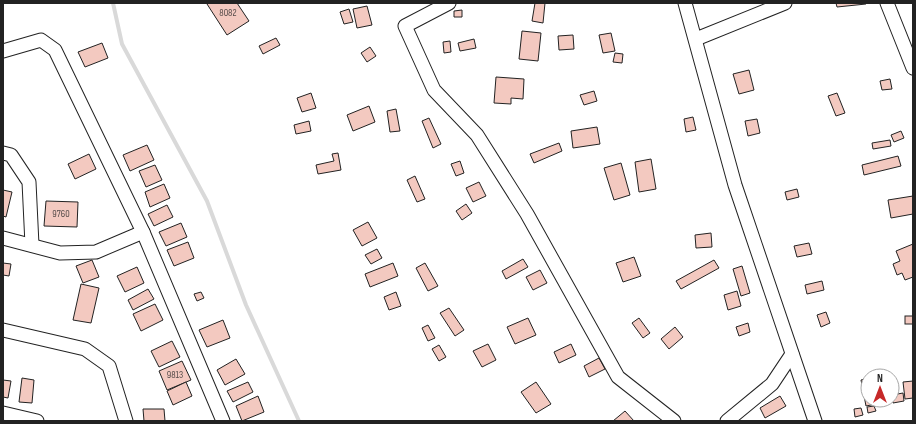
<svg xmlns="http://www.w3.org/2000/svg" width="916" height="424" viewBox="0 0 916 424" font-family="'Sofia Sans Condensed',sans-serif">
<rect width="100%" height="100%" fill="#fff"/>
<g fill="none" stroke-linecap="round" stroke-linejoin="round">
<polyline stroke="#d9d9d9" stroke-width="4" points="113,3 122,44 207,201 246,305 299,421"/>
</g>
<g fill="#f3c9c0" stroke="#222">
<polygon points="209,3 237,3 249,21 227,35 207,4"/>
<polygon points="535,3 545,3 543,23 532,21"/>
<polygon points="836,3 866,3 866,4 837,7"/>
<polygon points="367,6 372,25 357,28 353,9"/>
<polygon points="349,9 353,22 344,24 340,12"/>
<polygon points="462,10 462,17 454,17 454,11"/>
<polygon points="522,31 541,33 538,61 519,59"/>
<polygon points="611,33 615,51 603,53 599,35"/>
<polygon points="573,35 574,49 559,50 558,36"/>
<polygon points="276,38 280,45 263,54 259,46"/>
<polygon points="474,39 476,48 460,51 458,43"/>
<polygon points="450,41 451,52 444,53 443,42"/>
<polygon points="102,43 108,58 85,67 78,52"/>
<polygon points="370,47 376,56 367,62 361,53"/>
<polygon points="615,53 623,54 622,63 613,62"/>
<polygon points="749,70 754,90 739,94 733,74"/>
<polygon points="496,77 524,79 523,99 511,98 511,104 494,103"/>
<polygon points="890,79 892,89 882,90 880,81"/>
<polygon points="594,91 597,101 584,105 580,95"/>
<polygon points="311,93 316,108 302,112 297,98"/>
<polygon points="837,93 845,113 836,116 828,96"/>
<polygon points="369,106 375,122 353,131 347,115"/>
<polygon points="396,109 400,131 390,132 387,111"/>
<polygon points="693,117 696,130 686,132 684,119"/>
<polygon points="429,118 441,144 433,148 422,121"/>
<polygon points="757,119 760,133 748,136 745,121"/>
<polygon points="309,121 311,131 296,134 294,125"/>
<polygon points="597,127 600,144 573,148 571,131"/>
<polygon points="901,131 904,138 894,142 891,135"/>
<polygon points="890,140 891,146 873,149 872,143"/>
<polygon points="559,143 562,151 534,163 530,154"/>
<polygon points="147,145 154,160 130,171 123,155"/>
<polygon points="338,153 341,170 318,174 316,165 334,161 332,154"/>
<polygon points="89,154 96,169 75,179 68,164"/>
<polygon points="898,156 901,166 864,175 862,165"/>
<polygon points="651,159 656,189 639,192 635,162"/>
<polygon points="460,161 464,173 456,176 451,164"/>
<polygon points="621,163 630,195 614,200 604,168"/>
<polygon points="155,165 162,180 146,187 139,171"/>
<polygon points="415,176 425,199 417,202 407,180"/>
<polygon points="479,182 486,196 473,202 466,188"/>
<polygon points="164,184 170,198 150,207 145,192"/>
<polygon points="797,189 799,197 787,200 785,192"/>
<polygon points="3,190 12,192 6,217 3,216"/>
<polygon points="913,196 913,214 891,218 888,200"/>
<polygon points="46,201 78,202 77,227 44,226"/>
<polygon points="466,204 472,213 462,220 456,211"/>
<polygon points="167,205 173,217 154,226 148,214"/>
<polygon points="368,222 377,238 362,246 353,230"/>
<polygon points="181,223 187,237 166,246 159,232"/>
<polygon points="711,233 712,247 696,248 695,235"/>
<polygon points="188,242 194,258 174,266 167,250"/>
<polygon points="809,243 812,254 797,257 794,246"/>
<polygon points="913,244 913,277 905,280 902,273 897,275 893,264 900,261 896,251"/>
<polygon points="377,249 382,258 371,264 365,255"/>
<polygon points="634,257 641,276 623,282 616,263"/>
<polygon points="523,259 528,267 506,279 502,271"/>
<polygon points="92,260 99,277 83,283 76,266"/>
<polygon points="714,260 719,268 681,289 676,281"/>
<polygon points="3,263 11,264 9,276 3,275"/>
<polygon points="393,263 398,276 370,287 365,274"/>
<polygon points="425,263 438,286 428,291 416,268"/>
<polygon points="742,266 750,293 741,296 733,269"/>
<polygon points="137,267 144,283 125,292 117,276"/>
<polygon points="540,270 547,283 533,290 526,277"/>
<polygon points="822,281 824,290 807,294 805,285"/>
<polygon points="81,284 99,288 91,323 73,320"/>
<polygon points="148,289 154,299 133,310 128,300"/>
<polygon points="737,291 741,306 728,310 724,295"/>
<polygon points="201,292 204,298 197,301 194,294"/>
<polygon points="396,292 401,306 389,310 384,297"/>
<polygon points="155,304 163,320 141,331 133,314"/>
<polygon points="449,308 464,330 455,336 440,313"/>
<polygon points="826,312 830,323 821,327 817,315"/>
<rect x="905" y="316" width="8" height="8"/>
<polygon points="528,318 536,335 515,344 507,327"/>
<polygon points="639,318 650,333 643,338 632,323"/>
<polygon points="223,320 230,338 207,347 199,330"/>
<polygon points="748,323 750,332 739,336 736,327"/>
<polygon points="428,325 435,338 428,341 422,328"/>
<polygon points="675,327 683,337 669,349 661,339"/>
<polygon points="172,341 180,357 159,367 151,351"/>
<polygon points="488,344 496,360 482,367 473,351"/>
<polygon points="571,344 576,355 559,363 554,352"/>
<polygon points="439,345 446,357 439,361 432,349"/>
<polygon points="599,358 605,369 589,377 584,366"/>
<polygon points="236,359 245,374 225,385 217,370"/>
<polygon points="182,361 191,380 167,390 159,371"/>
<polygon points="22,378 34,380 32,403 19,402"/>
<polygon points="868,378 868,400 875,400 876,404 866,406 861,380"/>
<polygon points="3,380 11,381 8,398 3,397"/>
<polygon points="913,381 913,398 905,399 903,382"/>
<polygon points="186,382 192,396 173,405 167,391"/>
<polygon points="248,382 253,392 233,402 227,391"/>
<polygon points="536,382 551,404 536,413 521,392"/>
<polygon points="903,393 904,401 893,403 892,395"/>
<polygon points="258,396 264,412 242,421 236,406"/>
<polygon points="780,396 786,406 765,418 760,408"/>
<polygon points="874,406 876,411 868,413 867,407"/>
<polygon points="861,408 863,415 855,417 854,409"/>
<polygon points="143,409 164,409 165,421 144,421"/>
<polygon points="625,411 634,421 613,421"/>
</g>
<g fill="none" stroke-linecap="round" stroke-linejoin="round">
<defs>
<g id="street">
<polyline points="449,3 405,26 434,90 477,135 527,214 618,377 674,421"/>
<polyline points="685,3 735,185 815,421"/>
<polyline points="887,3 913,68"/>
<polyline points="696,39 785,3"/>
<polyline points="3,51 41,40 55,50 143,232 223,421"/>
<polyline points="3,153 11,155 29,182 32,245"/>
<polyline points="3,238 60,253 96,252 143,232"/>
<polyline points="3,330 85,349 109,366 126,421"/>
<polyline points="3,413 37,421"/>
<polyline points="727,421 772,384 792,354"/>
</g>
</defs>
<use href="#street" stroke="#222" stroke-width="15"/>
<use href="#street" stroke="#fff" stroke-width="13"/>
</g>
<g text-anchor="middle" dominant-baseline="central" stroke-width="3" stroke-linejoin="round" paint-order="stroke">
<g font-size="10" fill="#564c4a">
<text x="228" y="13">8082</text>
<text x="61" y="214">9760</text>
<text x="175" y="375">9813</text>
</g>
</g>
<rect width="916" height="424" fill="none" stroke="#222222" stroke-width="8"/>
<g transform="translate(880 388)"><circle r="19" fill="#ffffff" stroke="#a7a7a7"/>
<path d="M0-3L7 15L0 10L-7 15Z" fill="#c62828"/>
<text y="-6" font-size="11" font-weight="bold" text-anchor="middle" fill="#222222">N</text>
</g>
</svg>
